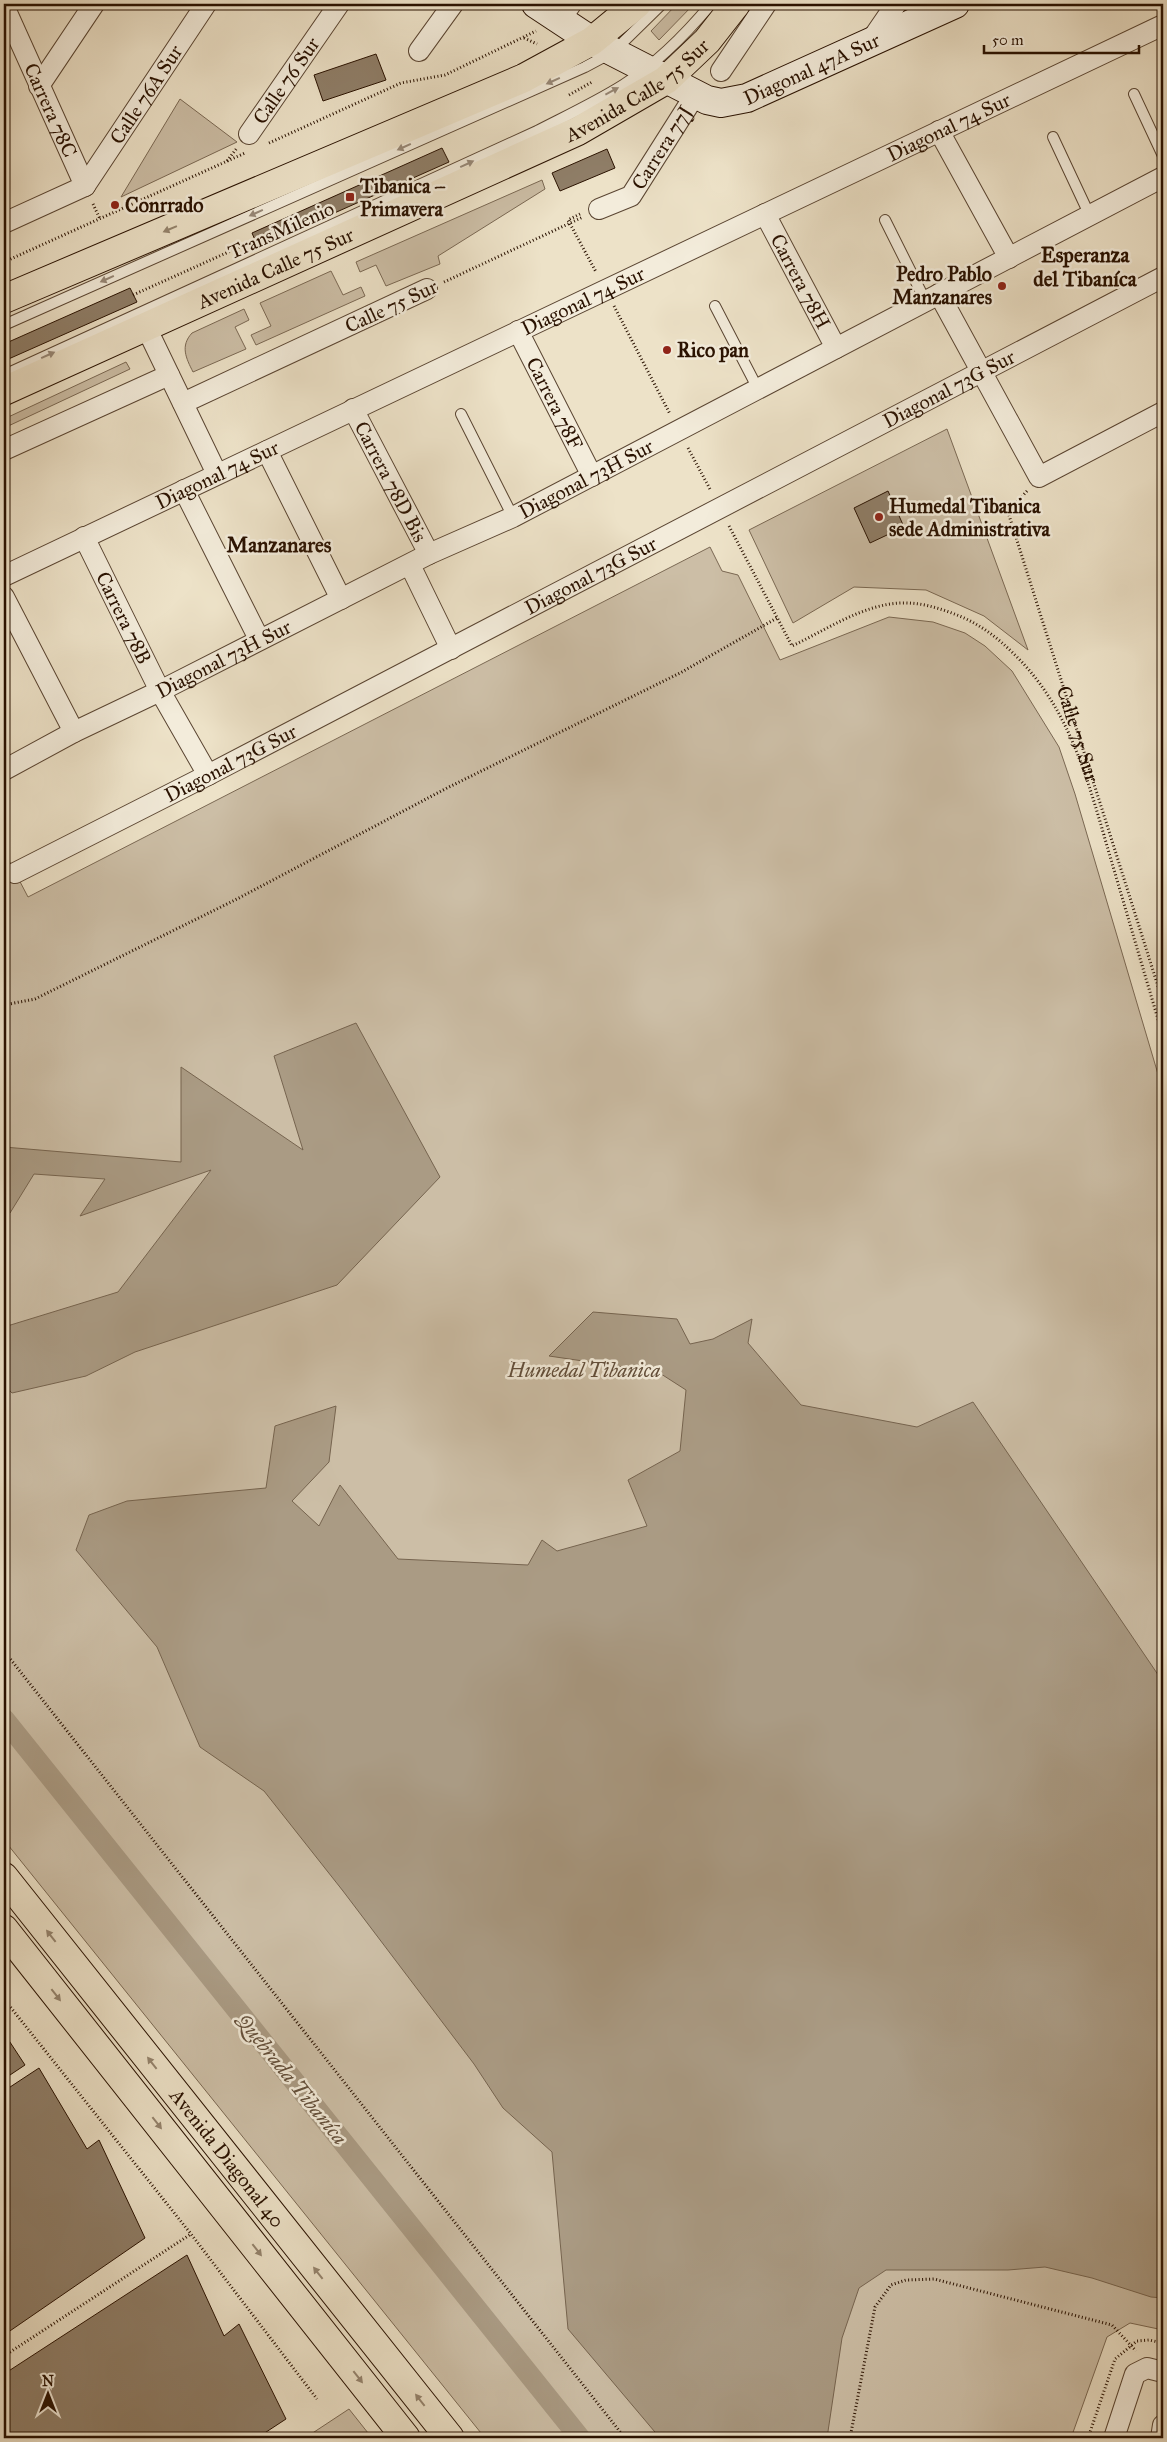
<svg xmlns="http://www.w3.org/2000/svg" width="1167" height="2442" viewBox="0 0 1167 2442" font-family="'IM FELL Great Primer',serif">
<rect width="100%" height="100%" fill="#ede2c8"/>
<filter id="stains"><feTurbulence type="fractalNoise" baseFrequency=".004" numOctaves="4"/><feColorMatrix values="0 0 0 0 .2 0 0 0 0 .09 0 0 0 0 .02 0 0 0 .5 -.17"/></filter>
<radialGradient id="worn" r=".72"><stop offset=".6" stop-color="#630" stop-opacity="0"/><stop offset="1" stop-color="#630" stop-opacity=".3"/></radialGradient>
<g fill="#ccbea6" stroke="#7a6853">
<polygon points="677,4 694,4 659,40 651,31"/>
<polygon points="180,99 237,142 121,197"/>
<polygon points="542,180 545,189 438,256 440,264 386,286 376,265 360,272 356,262"/>
<polygon points="331,271 343,295 361,287 365,296 256,345 251,335 271,326 260,303"/>
<path d="M244,309L249,320L235,327L246,349L193,372C186,358 180,346 192,333Z"/>
<polygon points="126,362 130,369 4,428 4,419"/>
<polygon points="947,429 1028,650 984,616 926,590 854,587 793,623 749,530"/>
<polygon points="710,547 722,571 738,575 780,660 889,617 933,622 965,633 985,646 1012,671 1059,747 1075,794 1163,1091 1163,2330 1130,2323 1107,2337 1071,2438 485,2438 4,1840 4,851 28,897"/>
<polygon points="349,2409 372,2438 305,2438"/>
</g>
<g fill="#aa9b84" stroke="#76644f">
<polygon points="356,1023 440,1177 337,1285 135,1352 86,1376 12,1393 4,1385 4,1327 118,1292 211,1170 80,1216 105,1179 34,1174 10,1213 4,1213 4,1147 181,1162 181,1067 303,1150 274,1056"/>
<polygon points="593,1312 677,1319 690,1344 713,1339 752,1319 748,1343 801,1405 917,1427 973,1402 1163,1682 1163,2298 1151,2297 1092,2278 1045,2267 1008,2270 886,2270 859,2288 842,2338 827,2438 660,2438 568,2329 552,2152 503,2108 474,2064 343,1891 264,1791 200,1747 157,1647 76,1550 89,1515 127,1501 266,1488 275,1426 336,1406 329,1462 292,1501 319,1526 340,1485 398,1559 528,1565 542,1540 557,1551 647,1526 628,1480 680,1451 686,1390 658,1372 549,1356"/>
</g>
<g fill="none" stroke-linecap="round" stroke-linejoin="round">
<polyline stroke="#aa9b84" stroke-width="21" points="4,1719 580,2438"/>
</g>
<g fill="#8f7e68" stroke="#291100">
<polygon points="376,54 386,80 323,101 314,75"/>
<polygon points="442,148 449,162 258,247 252,233"/>
<polygon points="607,149 615,168 560,191 552,173"/>
<polygon points="130,288 137,302 4,361 4,344"/>
<polygon points="888,491 904,527 870,543 854,508"/>
<polygon points="4,2033 25,2065 4,2079"/>
<polygon points="39,2068 87,2149 99,2140 145,2238 4,2335 4,2091"/>
<polygon points="187,2255 224,2336 239,2324 286,2419 257,2438 4,2438 4,2374"/>
</g>
<g fill="none" stroke-linecap="round" stroke-linejoin="round">
<defs>
<g id="lane">
<polyline points="1134,94 1163,156"/>
<polyline points="1053,137 1090,216"/>
<polyline points="885,220 926,302"/>
<polyline points="715,306 758,389"/>
<polyline points="4,325 585,67 613,52 662,4"/>
<path d="M4,375L537,131C566,116 596,102 623,85C656,64 686,34 711,4"/>
<polyline points="461,414 513,517"/>
</g>
<g id="street">
<path id="s2" d="M4,6L85,186"/>
<polyline points="560,20 571,4"/>
<polyline points="870,42 896,4"/>
<polyline points="419,51 453,4"/>
<polyline points="721,71 766,4"/>
<polyline points="39,86 94,4"/>
<polyline points="939,131 1009,258"/>
<path id="s3" d="M249,134L339,4"/>
<path id="s4" d="M85,186L206,4"/>
<path id="s5" d="M599,209L631,196L695,95"/>
<path id="s6" d="M765,214L836,348"/>
<polyline points="4,223 85,186"/>
<polyline points="939,294 1039,477 1163,412"/>
<polyline points="146,327 217,474"/>
<path id="s7" d="M518,331L592,476"/>
<polyline points="183,403 427,289"/>
<path id="s8" d="M353,409L429,554"/>
<polyline points="4,450 169,375"/>
<polyline points="267,451 341,599"/>
<polyline points="184,490 259,639"/>
<path id="s9" d="M84,537L160,691L208,775"/>
<polyline points="410,565 451,649"/>
<path id="s10" d="M4,576L1163,25"/>
<polyline points="4,597 74,732"/>
<path id="s11" d="M4,770L74,732L160,691L429,554L513,517L1163,177"/>
<path id="s12" d="M15,873L208,775L1163,277"/>
<polyline points="1114,2438 1135,2374 1147,2368 1163,2372"/>
<polyline points="1161,2438 1163,2425"/>
</g>
<g id="secondary">
<path id="s13" d="M536,4L592,41L707,100L721,103L747,98L955,4"/>
</g>
<g id="primary">
<polyline points="4,299 524,78 592,41 637,4"/>
<path id="s14" d="M4,391L578,131L666,80L707,41L736,4"/>
<path id="s15" d="M4,1877L450,2438"/>
<polyline points="4,1929 406,2438"/>
</g>
</defs>
<use href="#lane" stroke="#5a4532" stroke-width="12"/>
<use href="#street" stroke="#5a4532" stroke-width="22"/>
<use href="#secondary" stroke="#291100" stroke-width="30"/>
<use href="#primary" stroke="#291100" stroke-width="30"/>
<g stroke="#291100" stroke-width="3" stroke-dasharray="1 2.5" stroke-linecap="butt">
<polyline points="524,38 537,44"/>
<polyline points="569,95 592,82"/>
<polyline points="269,143 401,83 445,75 536,31"/>
<polyline points="227,161 237,148"/>
<polyline points="93,204 100,219"/>
<polyline points="580,214 568,220 596,272"/>
<polyline points="4,262 245,153"/>
<polyline points="444,282 583,217"/>
<polyline points="133,295 255,240"/>
<polyline points="614,306 670,414"/>
<polyline points="688,448 711,491"/>
<path id="s1" d="M1027,491L1008,512L1163,1002"/>
<path d="M729,526L792,646C826,630 862,605 900,603C922,602 942,609 962,617C982,626 998,638 1014,654C1075,713 1091,794 1115,873C1131,928 1147,982 1163,1036"/>
<polyline points="4,1005 35,999 237,899 447,788 680,673 777,618"/>
<polyline points="4,1651 625,2438"/>
<polyline points="4,1999 191,2234 317,2399"/>
<polyline points="4,2356 191,2234"/>
<polyline points="850,2438 875,2307 891,2285 906,2280 934,2279 1112,2325 1136,2351"/>
<polyline points="1088,2438 1115,2359 1137,2341 1149,2340 1163,2343"/>
</g>
<use href="#lane" stroke="#f3ecdb" stroke-width="10"/>
<use href="#street" stroke="#f3ecdb" stroke-width="20"/>
<use href="#secondary" stroke="#f3ecdb" stroke-width="28"/>
<use href="#primary" stroke="#ede2c8" stroke-width="28"/>
</g>
<defs><path id="oneway-solid" d="M-6-.8H1V-3.2L6.5 0L1 3.2V.8H-6Z" transform="scale(1.25)"/></defs>
<g fill="#988978">
<use href="#oneway-solid" transform="translate(553 81) rotate(156)"/>
<use href="#oneway-solid" transform="translate(612 91) rotate(-28)"/>
<use href="#oneway-solid" transform="translate(404 147) rotate(156)"/>
<use href="#oneway-solid" transform="translate(467 164) rotate(-25)"/>
<use href="#oneway-solid" transform="translate(256 213) rotate(156)"/>
<use href="#oneway-solid" transform="translate(107 279) rotate(156)"/>
<use href="#oneway-solid" transform="translate(48 355) rotate(-24)"/>
</g>
<g fill="#95846e">
<use href="#oneway-solid" transform="translate(170 229) rotate(157)"/>
<use href="#oneway-solid" transform="translate(51 1936) rotate(-128)"/>
<use href="#oneway-solid" transform="translate(56 1995) rotate(52)"/>
<use href="#oneway-solid" transform="translate(152 2063) rotate(-128)"/>
<use href="#oneway-solid" transform="translate(157 2123) rotate(52)"/>
<use href="#oneway-solid" transform="translate(257 2250) rotate(52)"/>
<use href="#oneway-solid" transform="translate(318 2273) rotate(-128)"/>
<use href="#oneway-solid" transform="translate(358 2377) rotate(52)"/>
<use href="#oneway-solid" transform="translate(420 2400) rotate(-128)"/>
</g>
<g fill="#8f2418" stroke="#f3ecdb" stroke-width="2">
<rect x="345" y="192" width="10" height="10" rx="2.5"/>
<circle cx="115" cy="205" r="5"/>
<circle cx="1002" cy="286" r="5"/>
<circle cx="667" cy="350" r="5"/>
<circle cx="879" cy="517" r="5"/>
</g>
<g text-anchor="middle" dominant-baseline="central" stroke-width="5" stroke-linejoin="round" paint-order="stroke">
<g font-size="20" fill="#291100" stroke="#f3ecdb">
<text stroke="none"><textPath href="#s13" startOffset="308">Diagonal 47A Sur</textPath></text>
<text stroke="none"><textPath href="#s3" startOffset="65">Calle 76 Sur</textPath></text>
<text stroke="none"><textPath href="#s14" startOffset="702">Avenida Calle 75 Sur</textPath></text>
<text stroke="none"><textPath href="#s4" startOffset="110">Calle 76A Sur</textPath></text>
<text stroke="none"><textPath href="#s2" startOffset="114">Carrera 78C</textPath></text>
<text stroke="none"><textPath href="#s10" startOffset="1046">Diagonal 74 Sur</textPath></text>
<text stroke="none"><textPath href="#s5" startOffset="92">Carrera 77J</textPath></text>
<text transform="translate(281 230) rotate(-24)">TransMilenio</text>
<text stroke="none"><textPath href="#s14" startOffset="298">Avenida Calle 75 Sur</textPath></text>
<text stroke="none"><textPath href="#s6" startOffset="76">Carrera 78H</textPath></text>
<text stroke="none"><textPath href="#s10" startOffset="641">Diagonal 74 Sur</textPath></text>
<text transform="translate(391 306) rotate(-25)">Calle 75 Sur</text>
<text stroke="none"><textPath href="#s12" startOffset="1052">Diagonal 73G Sur</textPath></text>
<text stroke="none"><textPath href="#s7" startOffset="81">Carrera 78F</textPath></text>
<text stroke="none"><textPath href="#s10" startOffset="236">Diagonal 74 Sur</textPath></text>
<text stroke="none"><textPath href="#s11" startOffset="651">Diagonal 73H Sur</textPath></text>
<text stroke="none"><textPath href="#s8" startOffset="82">Carrera 78D Bis</textPath></text>
<text stroke="none"><textPath href="#s12" startOffset="648">Diagonal 73G Sur</textPath></text>
<text stroke="none"><textPath href="#s9" startOffset="90">Carrera 78B</textPath></text>
<text stroke="none"><textPath href="#s11" startOffset="246">Diagonal 73H Sur</textPath></text>
<text stroke="none"><textPath href="#s1" startOffset="261">Calle 75 Sur</textPath></text>
<text stroke="none"><textPath href="#s12" startOffset="242">Diagonal 73G Sur</textPath></text>
<text stroke="none"><textPath href="#s15" startOffset="359">Avenida Diagonal 40</textPath></text>
</g>
<g font-size="20" font-weight="bold" fill="#291100" stroke="#f3ecdb" text-anchor="start">
<text x="360" y="186">Tibanica –<tspan x="360" dy="23">Primavera</tspan></text>
<text x="125" y="205">Conrrado</text>
<text x="992" y="274" text-anchor="end">Pedro Pablo<tspan x="992" dy="23">Manzanares</tspan></text>
<text x="677" y="350">Rico pan</text>
<text x="889" y="506">Humedal Tibanica<tspan x="889" dy="23">sede Administrativa</tspan></text>
</g>
<g font-size="20" font-style="italic" fill="#624e3a" stroke="#f3ecdb">
<text x="584" y="1370">Humedal Tibanica</text>
</g>
<g font-size="21" font-weight="bold" fill="#291100" stroke="#f3ecdb">
<text x="1085" y="255">Esperanza<tspan x="1085" dy="24">del Tibaníca</tspan></text>
<text x="279" y="545">Manzanares</text>
</g>
<g font-size="21" font-style="italic" fill="#634f3b" stroke="#f3ecdb">
<text transform="translate(292 2079) rotate(51)">Quebrada Tibaníca</text>
</g>
</g>
<rect width="1167" height="2442" fill="none" stroke="#ede2c8" stroke-width="20"/>
<rect x="5" y="5" width="1157" height="2432" fill="none" stroke="#291100" stroke-width="2.5"/>
<rect x="10" y="10" width="1147" height="2422" fill="none" stroke="#291100"/>
<g transform="translate(48 2394)" stroke="#f3ecdb" stroke-width="4" paint-order="stroke">
<path d="M0-4L9 19L0 12L-9 19Z" fill="#291100"/>
<text y="-8" font-size="14" font-weight="bold" text-anchor="middle" fill="#291100">N</text>
</g>
<path d="M984 45v8h155v-8" fill="none" stroke="#291100" stroke-width="2.5"/>
<text x="992" y="45" font-size="15" fill="#291100" stroke="#f3ecdb" stroke-width="4" paint-order="stroke">50 m</text>
<rect width="100%" height="100%" filter="url(#stains)"/>
<rect width="100%" height="100%" fill="url(#worn)"/>
</svg>
